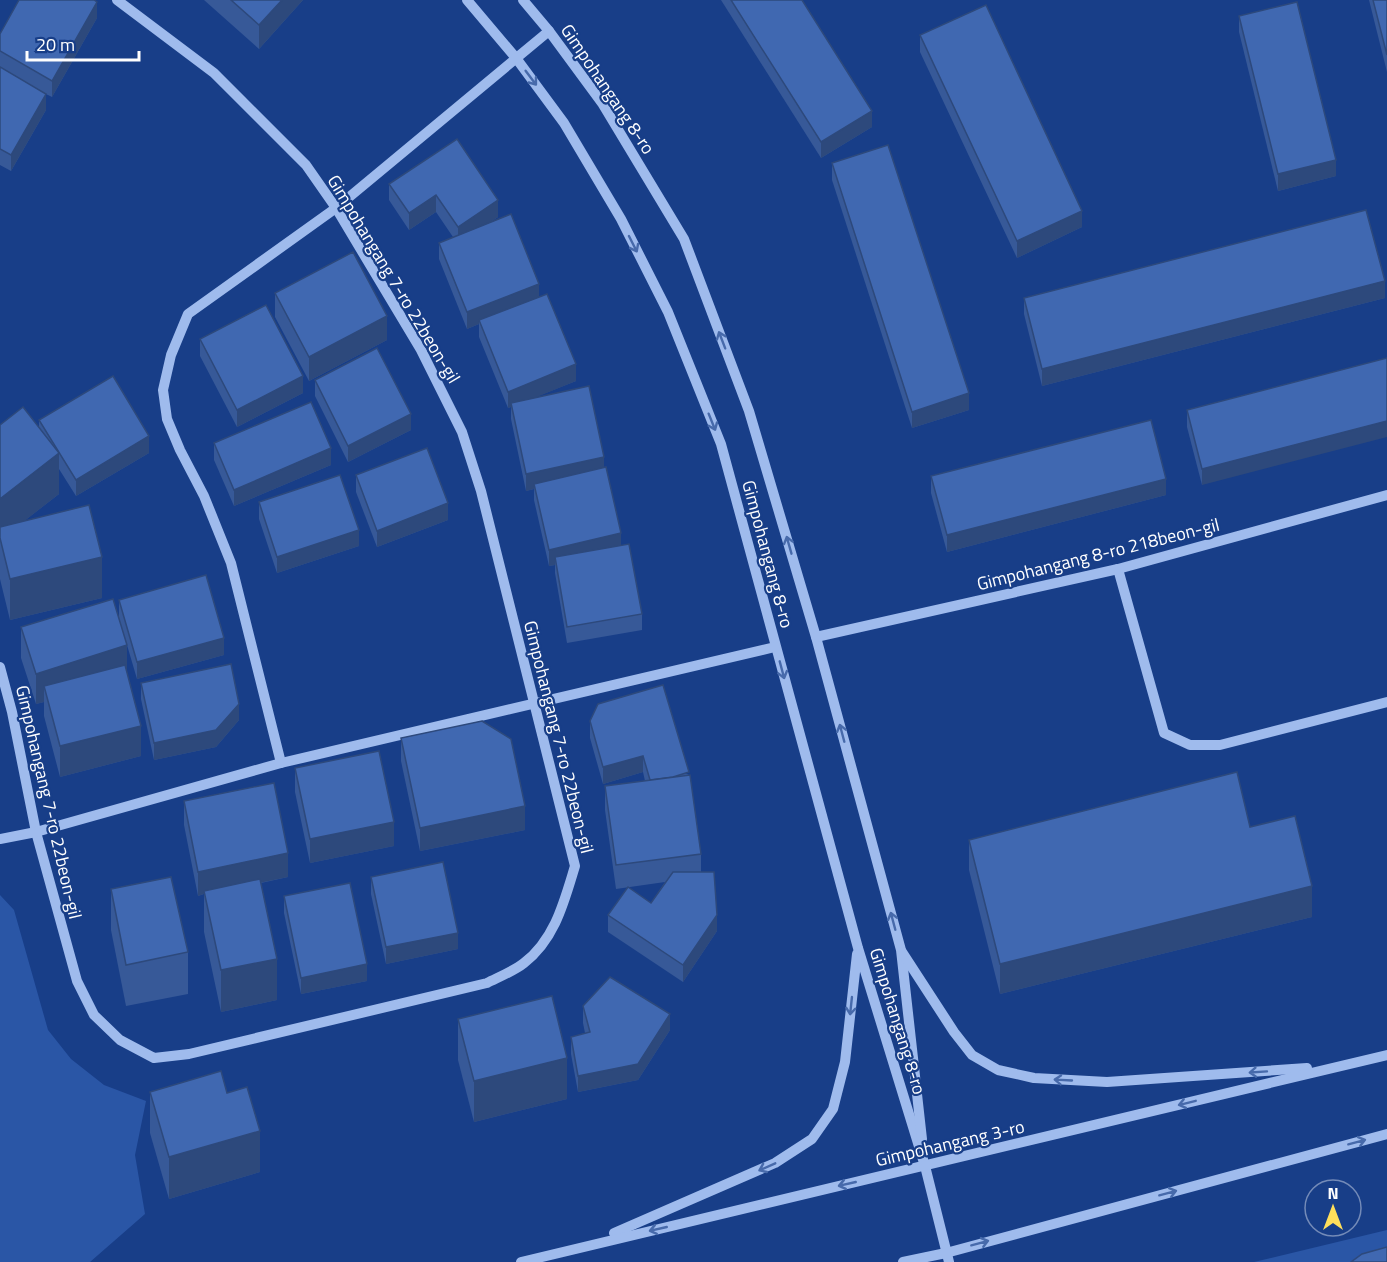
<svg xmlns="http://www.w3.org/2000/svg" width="1387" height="1262" viewBox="0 0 1387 1262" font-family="'Titillium Web',sans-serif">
<rect width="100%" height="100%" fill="#183e88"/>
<g fill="#2a56a6">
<polygon points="0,895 14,910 48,1030 71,1059 104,1085 146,1101 135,1155 145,1214 90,1262 0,1262"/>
<polygon points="1387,1230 1387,1262 1254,1262"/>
</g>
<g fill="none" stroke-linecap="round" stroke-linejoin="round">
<g stroke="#9fbbed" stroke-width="10">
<polyline points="467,0 516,58 564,123 621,219 668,312 721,444 858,948 925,1166 949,1262"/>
<polyline points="523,0 549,31 602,103 684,239 749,411 816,637 901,950 922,1139"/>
<polyline points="1118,569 1164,733 1190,745 1220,745 1387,702"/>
<polyline points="816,637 1118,569 1387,495"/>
<path d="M0,667L12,712L36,832L77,981L94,1015L120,1040L154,1058L189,1054L487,983C499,977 514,971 524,963C555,939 564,902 575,866L481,491L462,432L421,350L336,208L306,165L214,73L117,0"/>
<polyline points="281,763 231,563 204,496 180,450 167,419 163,390 171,355 188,314 336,208 549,31"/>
<polyline points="0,839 36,832 281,763 775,647"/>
<polyline points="902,952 954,1032 972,1055 998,1070 1034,1078 1107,1082 1307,1068"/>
<polyline points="614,1233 775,1163 812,1139 833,1109 845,1062 857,954"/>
<polyline points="521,1262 1387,1055"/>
<polyline points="903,1262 946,1253 1387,1134"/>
</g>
</g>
<g fill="#375998">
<polygon points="204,0 303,0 259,49"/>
<polygon points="721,0 802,0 872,127 821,158"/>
<polygon points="1369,0 1387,0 1387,72"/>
<polygon points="1239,16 1336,176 1278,191 1239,32"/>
<polygon points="97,18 52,97 46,94 46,110 11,171 0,165 0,34"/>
<polygon points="920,35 1082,227 1017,258 920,52"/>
<polygon points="457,139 498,217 489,223 539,297 576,381 533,398 604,467 621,545 642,614 642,630 567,643 555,573 555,565 549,566 534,500 534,489 526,491 511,419 511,407 508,408 479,337 479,324 467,329 439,259 439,243 453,237 436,212 409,230 389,200 389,184"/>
<polygon points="832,163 969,410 912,428 832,180"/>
<polygon points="275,293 387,340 309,381 275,317"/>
<polygon points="1024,298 1385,298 1042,386 1024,314"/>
<polygon points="200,339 303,393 237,427 200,356"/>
<polygon points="1387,358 1202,485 1187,427 1187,410"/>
<polygon points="315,380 411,430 348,462 315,396"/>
<polygon points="39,420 149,453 76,496 59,469 59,494 24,521 102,598 10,620 0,579 0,425 39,428"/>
<polygon points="214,443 331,465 234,506 214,460"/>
<polygon points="356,475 448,520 377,547 356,492"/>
<polygon points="931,476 1166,495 947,552 931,493"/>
<polygon points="259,502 359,546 277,573 259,519"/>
<polygon points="119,600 224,655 137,679 127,645 127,673 141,756 60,777 44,716 44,702 36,704 21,658 21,627 119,617"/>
<polygon points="141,683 239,720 216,747 154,760 141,699"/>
<polygon points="590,721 689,775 701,854 701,872 717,931 683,982 608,932 608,915 651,903 665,882 616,889 605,810 605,786 645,781 643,772 603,784 590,738"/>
<polygon points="401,738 525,830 420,851 401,761"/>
<polygon points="295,768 394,846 310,863 295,792"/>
<polygon points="184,801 288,877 261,883 277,1000 221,1012 204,932 204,894 198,896 184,825"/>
<polygon points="1250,827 1312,917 1000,994 969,870 969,840"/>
<polygon points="371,877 458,949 386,964 371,894"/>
<polygon points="111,889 188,952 188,994 126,1006 111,930"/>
<polygon points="284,896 367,981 301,994 284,913"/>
<polygon points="583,1006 670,1030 638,1080 578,1092 571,1054 571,1037 585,1033 583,1023"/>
<polygon points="458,1019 567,1099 474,1122 458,1060"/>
<polygon points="150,1092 227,1093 260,1172 169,1199 150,1133"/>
</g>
<g fill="#2d497c">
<polygon points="282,0 303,0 259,49 259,25"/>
<polygon points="97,2 97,18 52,97 52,81"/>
<polygon points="46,94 46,110 11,171 11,155"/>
<polygon points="872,111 872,127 821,158 821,142"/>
<polygon points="1336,160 1336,176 1278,191 1278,174"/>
<polygon points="436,195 436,212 409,230 409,213"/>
<polygon points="498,200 498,217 458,244 458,227"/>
<polygon points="1082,211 1082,227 1017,258 1017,241"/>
<polygon points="1385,281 1385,298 1042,386 1042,369"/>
<polygon points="539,284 539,300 479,320 479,324 467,329 467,312"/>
<polygon points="387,316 387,340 309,381 309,357"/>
<polygon points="576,364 576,381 512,407 511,403 511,407 508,408 508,392"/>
<polygon points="303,376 303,393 237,427 237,410"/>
<polygon points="969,393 969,410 912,428 912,412"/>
<polygon points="411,414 411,430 348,462 348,446"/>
<polygon points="1387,421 1387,437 1202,485 1202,469"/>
<polygon points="149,436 149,453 76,496 76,480"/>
<polygon points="331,448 331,465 234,506 234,490"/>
<polygon points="59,453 59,494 0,540 0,499"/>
<polygon points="604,457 604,474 534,484 534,489 526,491 526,474"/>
<polygon points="1166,479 1166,495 947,552 947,535"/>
<polygon points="448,503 448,520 377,547 377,531"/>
<polygon points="359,530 359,546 277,573 277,557"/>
<polygon points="621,533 621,550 555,557 555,565 549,566 549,550"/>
<polygon points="102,557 102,598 10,620 10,579"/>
<polygon points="224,638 224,655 137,679 137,662"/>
<polygon points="127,645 127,676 44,686 44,702 36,704 36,674"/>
<polygon points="239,704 239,720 216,747 154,760 154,743"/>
<polygon points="141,726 141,756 60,777 60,746"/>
<polygon points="643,756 643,772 603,784 603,767"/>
<polygon points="525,806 525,830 420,851 420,828"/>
<polygon points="394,822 394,846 310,863 310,839"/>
<polygon points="288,853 288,877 205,894 204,891 204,894 198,896 198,872"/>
<polygon points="1312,886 1312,917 1000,994 1000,964"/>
<polygon points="717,915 717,931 683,982 683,965"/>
<polygon points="458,933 458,949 386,964 386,947"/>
<polygon points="277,959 277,1000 221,1012 221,970"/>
<polygon points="367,964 367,981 301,994 301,978"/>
<polygon points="670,1014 670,1030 638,1080 578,1092 578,1076"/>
<polygon points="567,1058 567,1099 474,1122 474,1081"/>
<polygon points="260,1131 260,1172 169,1199 169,1157"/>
</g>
<g fill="#4068b1" stroke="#2d497c" stroke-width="1.5">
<polygon points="19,0 94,0 97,2 52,81 0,51 0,34"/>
<polygon points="231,0 282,0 259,25"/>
<polygon points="731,0 802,0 872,111 821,142"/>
<polygon points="1373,0 1387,0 1387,55"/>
<polygon points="1297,2 1336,160 1278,174 1239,16"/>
<polygon points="986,5 1082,211 1017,241 920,35"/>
<polygon points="0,67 46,94 11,155 0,149"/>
<polygon points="457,139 498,200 458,227 436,195 409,213 389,184"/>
<polygon points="888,145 969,393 912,412 832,163"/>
<polygon points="1366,210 1385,281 1042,369 1024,298"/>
<polygon points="511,214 539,284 467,312 439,243"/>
<polygon points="353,252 387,316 309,357 275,293"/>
<polygon points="547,294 576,364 508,392 479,320"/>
<polygon points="266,305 303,376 237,410 200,339"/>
<polygon points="377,348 411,414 348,446 315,380"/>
<polygon points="1387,358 1387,421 1202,469 1187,410"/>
<polygon points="113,376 149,436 76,480 39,420"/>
<polygon points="589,386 604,457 526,474 511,403"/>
<polygon points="311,402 331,448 234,490 214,443"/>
<polygon points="23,407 59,453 0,499 0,425"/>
<polygon points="1151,420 1166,479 947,535 931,476"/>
<polygon points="427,448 448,503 377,531 356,475"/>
<polygon points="606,467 621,533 549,550 534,484"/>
<polygon points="340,475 359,530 277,557 259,502"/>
<polygon points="89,505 102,557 10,579 0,538 0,527"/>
<polygon points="629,544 642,614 567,627 555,557"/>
<polygon points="206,575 224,638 137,662 119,600"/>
<polygon points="113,599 127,645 36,674 21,627"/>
<polygon points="231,664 239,704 216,730 154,743 141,683"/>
<polygon points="125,665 141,726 60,746 44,686"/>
<polygon points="663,685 689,772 673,777 650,780 643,756 603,767 590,721 598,704"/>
<polygon points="482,721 511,739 525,806 420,828 401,738"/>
<polygon points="379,751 394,822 310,839 295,768"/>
<polygon points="1237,772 1250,827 1295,816 1312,886 1000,964 969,840"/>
<polygon points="690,775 701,854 616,865 605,786"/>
<polygon points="274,783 288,853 198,872 184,801"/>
<polygon points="443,862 458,933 386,947 371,877"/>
<polygon points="673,872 714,872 717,915 683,965 608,915 628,887 651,903"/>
<polygon points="171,877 188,952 126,965 111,889"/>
<polygon points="260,879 277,959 221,970 204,891"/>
<polygon points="350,883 367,964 301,978 284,896"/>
<polygon points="610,977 670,1014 638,1064 578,1076 571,1037 590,1032 583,1006"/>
<polygon points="552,996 567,1058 474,1081 458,1019"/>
<polygon points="221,1071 227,1093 247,1087 260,1131 169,1157 150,1092"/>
<polygon points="1387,1247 1387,1262 1351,1262 1362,1254"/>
</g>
<defs><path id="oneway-shaft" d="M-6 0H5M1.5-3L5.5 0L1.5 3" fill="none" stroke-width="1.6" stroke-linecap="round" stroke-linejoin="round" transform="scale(1.5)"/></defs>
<g stroke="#476aab">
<use href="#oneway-shaft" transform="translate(531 78) rotate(53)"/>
<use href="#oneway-shaft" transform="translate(633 244) rotate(63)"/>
<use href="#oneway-shaft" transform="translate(722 340) rotate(-111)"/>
<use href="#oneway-shaft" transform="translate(712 422) rotate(68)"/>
<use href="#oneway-shaft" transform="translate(789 545) rotate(-106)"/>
<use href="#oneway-shaft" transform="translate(782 670) rotate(75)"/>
<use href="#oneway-shaft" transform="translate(842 733) rotate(-105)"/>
<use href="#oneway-shaft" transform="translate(893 921) rotate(-105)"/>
<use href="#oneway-shaft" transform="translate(851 1006) rotate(96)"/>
<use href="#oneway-shaft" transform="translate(1258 1072) rotate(176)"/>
<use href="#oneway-shaft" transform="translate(1063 1080) rotate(-177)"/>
<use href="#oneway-shaft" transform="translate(1187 1103) rotate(166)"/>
<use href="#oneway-shaft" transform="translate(1357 1142) rotate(-15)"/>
<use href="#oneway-shaft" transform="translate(767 1167) rotate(156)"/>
<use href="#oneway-shaft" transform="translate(847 1184) rotate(167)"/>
<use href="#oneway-shaft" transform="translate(1168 1193) rotate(-15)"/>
<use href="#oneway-shaft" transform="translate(658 1229) rotate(167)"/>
<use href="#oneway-shaft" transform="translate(980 1243) rotate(-15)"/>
</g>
<g text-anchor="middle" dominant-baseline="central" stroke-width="4.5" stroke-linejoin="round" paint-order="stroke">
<g font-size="18" fill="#fff" stroke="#183e88">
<text transform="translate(608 89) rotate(56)">Gimpohangang 8-ro</text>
<text transform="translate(394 279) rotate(59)">Gimpohangang 7-ro 22beon-gil</text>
<text transform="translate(768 554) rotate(75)">Gimpohangang 8-ro</text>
<text transform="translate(1098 554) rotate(-14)">Gimpohangang 8-ro 218beon-gil</text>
<text transform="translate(559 737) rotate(76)">Gimpohangang 7-ro 22beon-gil</text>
<text transform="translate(49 802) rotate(77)">Gimpohangang 7-ro 22beon-gil</text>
<text transform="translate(898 1021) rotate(73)">Gimpohangang 8-ro</text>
<text transform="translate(950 1143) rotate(-13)">Gimpohangang 3-ro</text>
</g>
</g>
<g transform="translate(1333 1208)"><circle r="28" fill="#183e88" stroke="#748bb8" stroke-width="1.5"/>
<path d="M0-4.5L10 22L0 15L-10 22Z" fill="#ffdf5b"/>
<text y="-9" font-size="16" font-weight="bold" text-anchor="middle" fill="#ffffff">N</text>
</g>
<path d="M27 51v9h112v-9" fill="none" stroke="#ffffff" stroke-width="3"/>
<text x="36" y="51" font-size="18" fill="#ffffff" stroke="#183e88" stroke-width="4.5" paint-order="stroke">20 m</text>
</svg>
